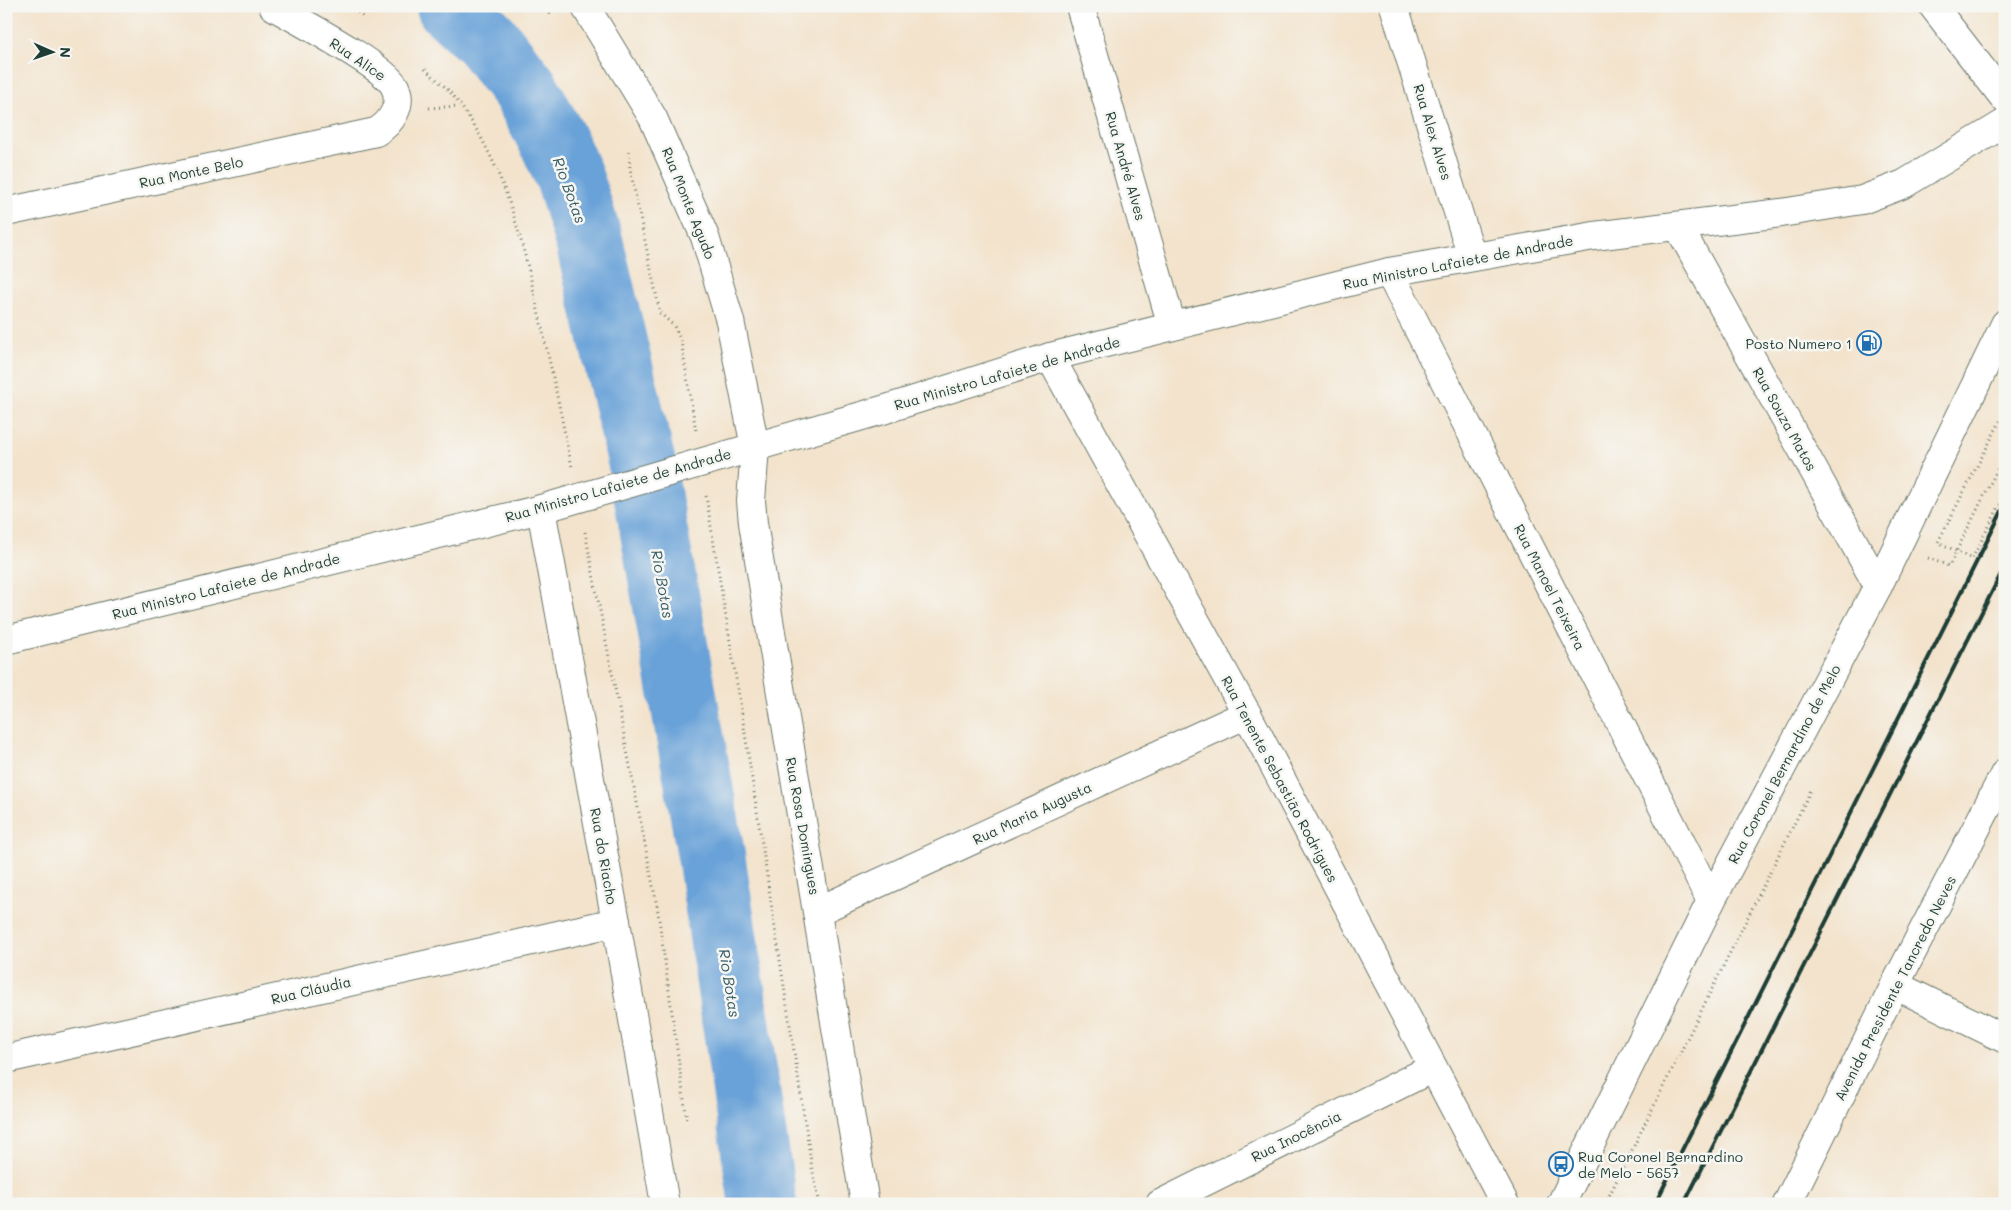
<svg xmlns="http://www.w3.org/2000/svg" width="2011" height="1210" viewBox="0 0 2011 1210" font-family="Mali,sans-serif">
<rect width="100%" height="100%" fill="#f6f6f2"/>
<filter id="ink" filterUnits="userSpaceOnUse"><feTurbulence type="fractalNoise" baseFrequency=".02" numOctaves="2"/><feDisplacementMap in="SourceGraphic" scale="10" xChannelSelector="R" yChannelSelector="G"/><feConvolveMatrix kernelMatrix="1 2 1 2 8 2 1 2 1" color-interpolation-filters="sRGB"/></filter>
<filter id="wash" filterUnits="userSpaceOnUse"><feTurbulence type="fractalNoise" baseFrequency=".0096" numOctaves="4" result="noise"/><feDisplacementMap in="SourceGraphic" scale="20" xChannelSelector="R" yChannelSelector="G"/><feGaussianBlur stdDeviation="1.12" result="paint"/><feColorMatrix in="noise" values="0 0 0 0 0 0 0 0 0 0 0 0 0 0 0 0 0 1.4 0 .05"/><feComposite in="paint" operator="in"/></filter>
<g filter="url(#wash)">
<rect width="100%" height="100%" fill="#f3e3cc"/>
<g fill="none" stroke-linecap="round" stroke-linejoin="round">
<polyline stroke="#69a2d8" stroke-width="68" points="450,6 486,39 525,89 552,139 569,177 589,241 642,464 711,855 763,1204"/>
</g>
</g>
<g filter="url(#ink)">
<g fill="none" stroke-linecap="round" stroke-linejoin="round">
<defs>
<g id="minor">
<polyline points="585,6 653,118 705,237 730,321 755,447 751,501 753,523 865,1204"/>
<polyline points="1080,6 1172,326"/>
<polyline points="1394,6 1472,257"/>
<polyline points="1933,6 2005,99"/>
<path d="M6,212L376,132C392,123 403,104 395,87C385,66 297,20 273,6"/>
<polyline points="1678,226 1878,586"/>
<polyline points="1389,272 1711,901"/>
<polyline points="1050,357 1247,714 1505,1204"/>
<polyline points="541,509 616,922 665,1204"/>
<polyline points="6,640 541,509 886,409 1050,357 1389,272 1594,236 1781,213 1862,200 1904,184 2005,123"/>
<polyline points="818,911 1247,714"/>
<polyline points="6,1059 616,922"/>
<polyline points="1160,1204 1433,1068"/>
</g>
<g id="major">
<polyline points="1895,985 2005,1039"/>
<polyline points="1561,1204 1711,901 1878,586 2005,324"/>
<polyline points="1787,1204 1895,985 2005,773"/>
</g>
</defs>
<use href="#minor" stroke="#697769" stroke-width="30"/>
<use href="#major" stroke="#697769" stroke-width="30"/>
<g stroke="#697769" stroke-width="3" stroke-dasharray="1 4" stroke-linecap="butt">
<polyline points="350,6 365,18"/>
<polyline points="543,6 553,17"/>
<path d="M425,69C433,77 443,84 450,92C502,154 522,238 539,315C551,365 561,416 572,467"/>
<polyline points="429,108 459,106"/>
<polyline points="629,151 630,169 660,313 674,326 681,341 696,431"/>
<polyline points="706,496 744,727 812,1168 820,1204"/>
<polyline points="585,532 658,912 687,1121"/>
<polyline points="1928,558 1949,566 2005,454"/>
<polyline points="1605,1204 1812,788"/>
</g>
<use href="#minor" stroke="#fff" stroke-width="28"/>
<use href="#major" stroke="#fff" stroke-width="28"/>
<g stroke="#1f3d34" stroke-width="4">
<polyline points="1655,1204 2005,505"/>
<polyline points="1684,1204 2005,566"/>
</g>
<polyline stroke="#697769" stroke-width="3" stroke-dasharray="1 4" stroke-linecap="butt" points="2005,412 1938,542 1972,559 2005,495"/>
</g>
</g>
<defs>
<symbol id="fuel-ring" viewBox="-11 -11 22 22"><circle r="9.5" fill="#f6f6f2" stroke="#1f6fb2" stroke-width="1.5"/><path d="M-5.5-6h7V0h2V4h1.3V-2.5L3-4.5l.8-.8L6-3V5H2.5V1h-1V6h-7ZM-4.2-4.7v3.2H.2V-4.7Z" fill="#1f6fb2"/></symbol>
<symbol id="bus-ring" viewBox="-11 -11 22 22"><circle r="9.5" fill="#f6f6f2" stroke="#1f6fb2" stroke-width="1.5"/><path d="M-5-6H5V4H4V6H2V4H-2V6H-4V4H-5ZM-3.5-4V0h7V-4ZM-3.5 1.2v1.5H-2V1.2ZM2 1.2v1.5H3.5V1.2Z" fill="#1f6fb2"/></symbol>
</defs>
<g fill-rule="evenodd">
<use href="#fuel-ring" x="1855" y="329" width="28" height="28"/>
<use href="#bus-ring" x="1547" y="1150" width="28" height="28"/>
</g>
<g text-anchor="middle" dominant-baseline="central" stroke-width="5" stroke-linejoin="round" paint-order="stroke">
<g font-size="14" fill="#1f3d34" stroke="#f6f6f2">
<text transform="translate(358 59) rotate(34)">Rua Alice</text>
<text transform="translate(1433 132) rotate(73)">Rua Alex Alves</text>
<text transform="translate(1126 166) rotate(74)">Rua André Alves</text>
<text transform="translate(191 172) rotate(-12)">Rua Monte Belo</text>
<text transform="translate(689 203) rotate(68)">Rua Monte Agudo</text>
<text transform="translate(1458 262) rotate(-11)">Rua Ministro Lafaiete de Andrade</text>
<text transform="translate(1007 373) rotate(-16)">Rua Ministro Lafaiete de Andrade</text>
<text transform="translate(1785 419) rotate(61)">Rua Souza Matos</text>
<text transform="translate(618 485) rotate(-16)">Rua Ministro Lafaiete de Andrade</text>
<text transform="translate(226 586) rotate(-14)">Rua Ministro Lafaiete de Andrade</text>
<text transform="translate(1550 587) rotate(63)">Rua Manoel Teixeira</text>
<text transform="translate(1784 764) rotate(-62)">Rua Coronel Bernardino de Melo</text>
<text transform="translate(1280 779) rotate(62)">Rua Tenente Sebastião Rodrigues</text>
<text transform="translate(1032 813) rotate(-25)">Rua Maria Augusta</text>
<text transform="translate(803 826) rotate(80)">Rua Rosa Domingues</text>
<text transform="translate(604 856) rotate(80)">Rua do Riacho</text>
<text transform="translate(1895 988) rotate(-63)">Avenida Presidente Tancredo Neves</text>
<text transform="translate(311 990) rotate(-13)">Rua Cláudia</text>
<text transform="translate(1296 1136) rotate(-26)">Rua Inocência</text>
</g>
<g font-size="14" fill="#1f3d34" stroke="#f6f6f2" text-anchor="end">
<text x="1852" y="343">Posto Numero 1</text>
<text x="1578" y="1156" text-anchor="start">Rua Coronel Bernardino<tspan x="1578" dy="16">de Melo - 5657</tspan></text>
</g>
<g font-size="15" font-style="italic" fill="#355b65" stroke="#f6f6f2">
<text transform="translate(570 190) rotate(70)">Rio Botas</text>
<text transform="translate(663 584) rotate(80)">Rio Botas</text>
<text transform="translate(730 983) rotate(81)">Rio Botas</text>
</g>
</g>
<rect width="2011" height="1210" fill="none" stroke="#f6f6f2" stroke-width="25"/>
<g transform="translate(52 52) rotate(92)" stroke="#f6f6f2" stroke-width="4" paint-order="stroke">
<path d="M0-4L9 19L0 12L-9 19Z" fill="#1f3d34"/>
<text y="-8" font-size="14" font-weight="bold" text-anchor="middle" fill="#1f3d34">N</text>
</g>
</svg>
